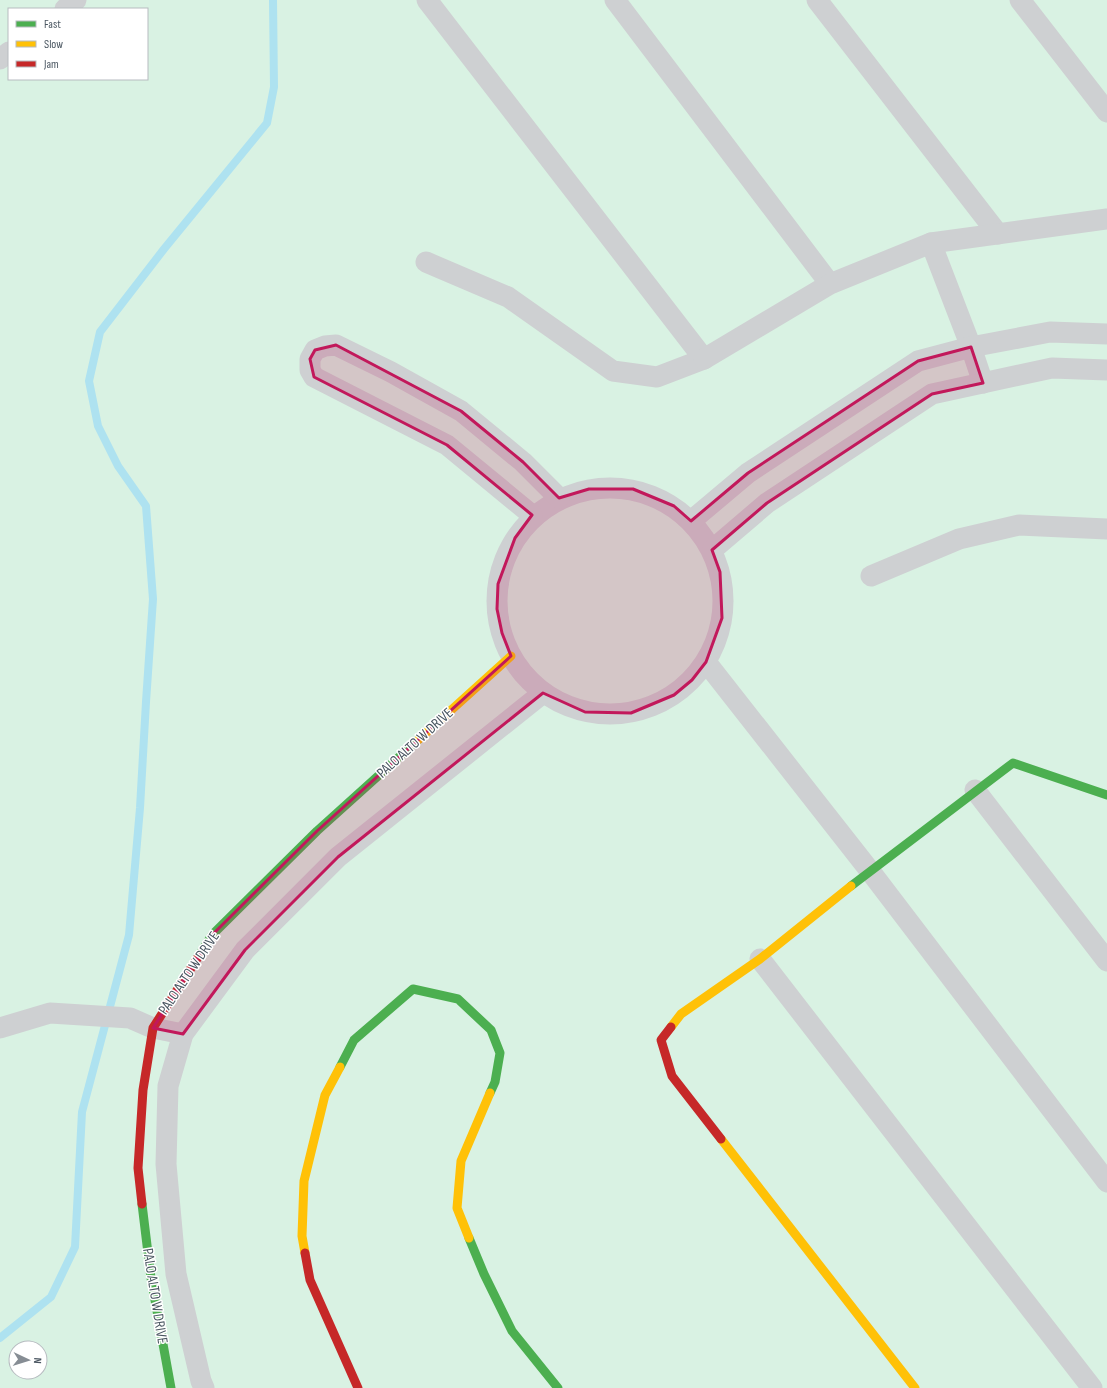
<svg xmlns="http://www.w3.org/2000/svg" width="1107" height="1388" viewBox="0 0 1107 1388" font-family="'Sofia Sans Condensed',sans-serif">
<rect width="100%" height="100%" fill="#f4f4f4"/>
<path fill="#d9f2e3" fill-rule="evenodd" d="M0,0H1107V1388H0ZM9,9H147V79H9ZM16,1348H40V1372H16Z"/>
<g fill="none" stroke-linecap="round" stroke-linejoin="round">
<polyline stroke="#aee2f0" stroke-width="8" points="0,1338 51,1297 75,1247 82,1112 129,935 140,808 146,702 153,599 146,506 118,466 98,426 89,381 100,332 164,249 267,123 274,87 273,0"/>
<g stroke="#ced0d2" stroke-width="21">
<polyline points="615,0 830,284"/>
<polyline points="817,0 998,234"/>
<polyline points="1020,0 1107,112"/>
<polyline points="65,9 76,0"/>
<polyline points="0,59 9,52"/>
<polyline points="426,262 508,297 613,371 657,377 704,359 427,0"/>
<polyline points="704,359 830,284 931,243"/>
<polyline points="983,383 971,347 931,243 1107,219"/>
<circle cx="610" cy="601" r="113"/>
<polyline points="532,515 447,445 314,377 310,370 310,359 315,350 325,346 336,345 391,372 461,411 523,462 559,498"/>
<polyline points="691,521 748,473 918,361 971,347 1050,332 1107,334"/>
<polyline points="712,550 767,503 932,394 1052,368 1107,370"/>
<polyline points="871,576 959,539 1019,525 1107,529"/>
<polyline points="706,662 870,871 1107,1182"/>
<polyline points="975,790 1107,961"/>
<polyline points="760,959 1092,1388"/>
<polyline points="0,1028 50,1013 130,1018 153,1028 183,1034"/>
<polyline points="204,1388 201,1381 176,1274 166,1164 168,1086 183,1034 245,950 338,857 543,693"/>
</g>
<g stroke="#4caf50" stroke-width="9">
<polyline points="851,886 1013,763 1107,795"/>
<polyline points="200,954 212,935 317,831 418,740"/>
<polyline points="340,1067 354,1040 413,989 458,999 491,1030 500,1053 495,1082 490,1093"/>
<polyline points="142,1204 151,1278 171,1388"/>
<polyline points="469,1238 484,1274 512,1331 558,1388"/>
</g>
<g stroke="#ffc107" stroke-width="9">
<polyline points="418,740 511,656"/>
<polyline points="671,1027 681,1014 760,959 851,886"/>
<polyline points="721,1139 915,1388"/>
<polyline points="469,1238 457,1208 461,1161 490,1093"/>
<polyline points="305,1253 302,1236 304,1181 325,1095 340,1067"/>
</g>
<g stroke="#c62828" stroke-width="9">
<polyline points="671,1027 661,1040 672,1076 721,1139"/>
<polyline points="142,1204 138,1168 143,1090 153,1028 200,954"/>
<polyline points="305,1253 310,1280 358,1388"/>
</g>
</g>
<path fill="#c2185b" fill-opacity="0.2" stroke="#c2185b" stroke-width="3" stroke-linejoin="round" d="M336,345L461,411L523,462L559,498L589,489H633L674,506L691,521L748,473L918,361L971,347L983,383L932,394L767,503L712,550L720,572L722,618L706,662L692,680L674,695L631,713L585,712L543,693L338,857L245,950L183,1034L153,1028L212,935L317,831L511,656L502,633L497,609L498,584L515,538L532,515L447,445L314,377L310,359L315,350Z"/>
<g text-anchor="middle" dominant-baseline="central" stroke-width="3" stroke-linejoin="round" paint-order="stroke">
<g font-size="15" fill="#4a5661" stroke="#fff">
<text transform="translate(415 743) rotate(-42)">PALO ALTO W DRIVE</text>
<text transform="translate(189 973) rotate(-56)">PALO ALTO W DRIVE</text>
<text transform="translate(155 1296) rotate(81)">PALO ALTO W DRIVE</text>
</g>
</g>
<rect x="8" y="8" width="140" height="72" fill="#ffffff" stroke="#b7bbc0"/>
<rect x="16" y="21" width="20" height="6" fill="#4caf50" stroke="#b7bbc0"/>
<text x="44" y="28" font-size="12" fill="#4a5661">Fast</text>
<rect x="16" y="41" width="20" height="6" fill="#ffc107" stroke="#b7bbc0"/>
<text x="44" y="48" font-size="12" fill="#4a5661">Slow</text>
<rect x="16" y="61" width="20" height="6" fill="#c62828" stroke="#b7bbc0"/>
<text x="44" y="68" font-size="12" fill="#4a5661">Jam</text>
<g transform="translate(28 1360) rotate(94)"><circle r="19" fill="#ffffff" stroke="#b7bbc0"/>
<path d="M0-3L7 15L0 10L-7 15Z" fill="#868d94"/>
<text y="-6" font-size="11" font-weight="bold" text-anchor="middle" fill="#4a5661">N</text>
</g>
</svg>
